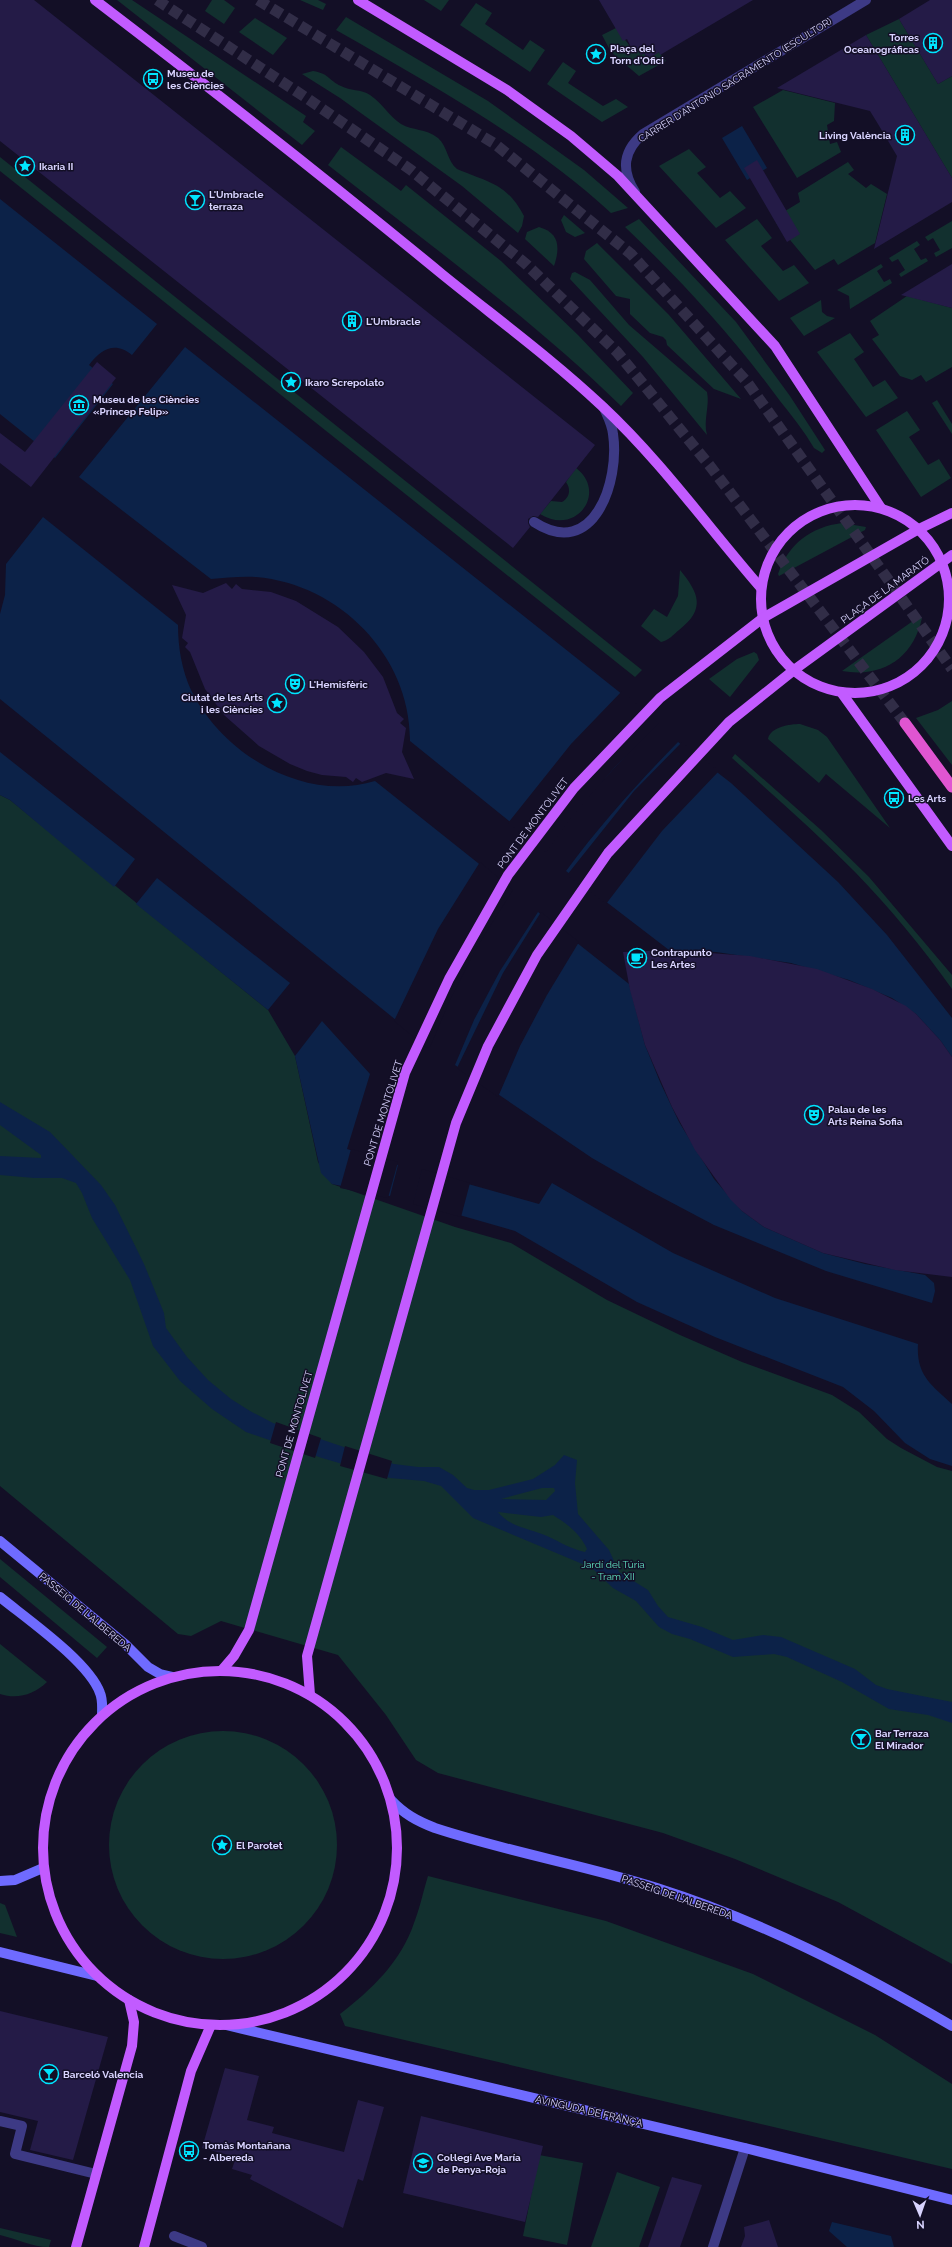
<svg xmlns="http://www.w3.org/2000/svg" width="952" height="2247" viewBox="0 0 952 2247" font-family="Raleway,sans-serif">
<rect width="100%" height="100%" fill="#130f26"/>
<g fill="#12302f">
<polygon points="117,0 132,0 306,116 303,122 315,131 302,145"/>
<polygon points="212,0 224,0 235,8 224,24 205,11"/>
<polygon points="300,0 318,0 326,4 323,10"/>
<polygon points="424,0 449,0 441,11"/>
<polygon points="476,3 492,13 485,24 523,50 530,40 545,50 530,72 460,25"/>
<path d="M346,17L488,101L584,170L628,208L611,213C529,138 432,85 336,30Z"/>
<polygon points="255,18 287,38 273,55 239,32"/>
<polygon points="899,19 938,84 952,76 952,178 866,35"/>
<polygon points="616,28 632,49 636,47 641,55 644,53 648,59 659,52 666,61 639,76 611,52 602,35"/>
<polygon points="563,62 576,71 568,83 603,106 616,99 628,107 602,122 547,84"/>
<path d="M313,71C330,74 328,80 341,86C350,91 361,89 370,95C382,103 389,116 401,124C413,131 425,128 438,138C448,147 447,161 457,169C487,182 507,183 524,216L522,226L518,233L462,186L340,98L302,74Z"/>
<polygon points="783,90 835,103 834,121 827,125 830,144 837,142 841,152 797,178 753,107"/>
<path d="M341,147L401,191L406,185L501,261L578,335L633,393L621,406C531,318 427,243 328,165Z"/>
<polygon points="689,149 706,167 697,173 720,198 730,191 746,208 716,228 659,166"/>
<polygon points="0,157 642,670 635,677 0,171"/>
<polygon points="848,162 854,170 848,174 866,188 871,184 887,194 875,243 838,265 834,259 815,270 776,223 777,216 800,202 798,193"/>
<polygon points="564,215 585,233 575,237 566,232 561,220"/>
<path d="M639,219L736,322L790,396L825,450L822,453L814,448C804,431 792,416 780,401C734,338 682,281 625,227Z"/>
<polygon points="757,219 772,238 761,246 783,271 794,265 809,283 779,301 725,240"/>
<polygon points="952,221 952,248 936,257 934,253 940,250 933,238 928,241 925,237"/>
<path d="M539,227C560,233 560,248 554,266L525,239L527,232Z"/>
<polygon points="917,241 920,245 914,249 921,260 926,258 928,261 901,277 899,274 905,270 898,259 892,262 889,258"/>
<polygon points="597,243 669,315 741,399 714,389 667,345 666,340 663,337 650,333 630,314 630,299 616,296 584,259 586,251"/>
<polygon points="881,264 883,267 877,271 884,282 890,279 892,283 850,309 849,296 837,290"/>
<path d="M575,272L590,280L629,325L707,392C710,406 703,420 707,435L643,357L570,279L572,273Z"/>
<polygon points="907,296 952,308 952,367 926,382 921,375 912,380 900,376 872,339 879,335 870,321"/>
<polygon points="821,300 822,312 827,316 835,318 804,336 790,318"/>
<polygon points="850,333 864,352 854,359 873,387 885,380 898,398 866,417 817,352"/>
<polygon points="937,400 952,424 952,434 932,403"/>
<polygon points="907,411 920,430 909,437 928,465 939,459 951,478 921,497 876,430"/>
<path d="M576,468C608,492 576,537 540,514L551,501L562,502C570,497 571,489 566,482Z"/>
<path d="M842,523L866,527L865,530L779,576L778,574C788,544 811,527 842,523Z"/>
<path d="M680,570C699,593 706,609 679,630C674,634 668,641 661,642L641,626L654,609L667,617L678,596Z"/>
<path d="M920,616L922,618C913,658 883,678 842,671Z"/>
<polygon points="754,652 757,654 759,660 730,697 709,679 737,659"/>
<polygon points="952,701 952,765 916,718 938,710"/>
<path d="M800,724L818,730L827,737L890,828L826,774L819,783L768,739C770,727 790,724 800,724Z"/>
<path d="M735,754L821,830L869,877L952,975V989C923,948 890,908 855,872C816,832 773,795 732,758Z"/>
<polygon points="0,795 10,800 268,1010 295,1056 318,1162 332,1184 455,1227 511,1243 607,1300 680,1335 742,1362 832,1395 859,1412 887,1439 901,1448 937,1467 952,1471 952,1964 838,1902 735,1859 663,1833 438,1773 416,1760 386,1715 338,1655 221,1621 191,1636 178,1634 0,1486"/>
<polygon points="0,1559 107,1647 97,1658 0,1577"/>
<path d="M0,1644L47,1682C34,1694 18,1700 0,1694Z"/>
<circle cx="223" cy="1845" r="114"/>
<path d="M428,1876L606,1921L753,1974L875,2035L952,2084V2169L345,2026L340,2014C371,1990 401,1962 414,1923C420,1908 423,1892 428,1876Z"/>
<polygon points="0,1903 5,1905 17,1937 0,1933"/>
<polygon points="539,2155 583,2163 567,2245 523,2236"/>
<polygon points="617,2172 660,2187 639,2247 591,2247"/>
<path d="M0,2228L51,2240L49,2247C32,2247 17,2239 0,2235Z"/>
</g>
<g fill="#0c2248" fill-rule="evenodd">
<polygon points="742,126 767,168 747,180 722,138"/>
<path d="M0,199L157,324L132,355C115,341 101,349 89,365L113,384L55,458L0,414Z"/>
<path d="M185,347L657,722L568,818L545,850L410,741C411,657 340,584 256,577C241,576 225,578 211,579L79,477Z"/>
<path d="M43,517L178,625C178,648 182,670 191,690C222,754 304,803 375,781L512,890C478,941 452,989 428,1046L0,699V614L5,595L6,564Z"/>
<path d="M678,742L731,783L838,882L887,935L952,1018V1057L940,1040L916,1014L892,998L849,980L791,963L716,952L669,950L566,871C600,825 638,783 678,742Z"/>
<polygon points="0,752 135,859 114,887 10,800 0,795"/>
<polygon points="157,878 290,983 268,1010 136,904"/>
<polygon points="538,912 629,984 645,1045 660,1082 679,1122 714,1179 742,1211 764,1227 823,1253 865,1264 925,1275 934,1283 935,1291 932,1303 826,1271 714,1225 646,1189 592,1158 455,1065 474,1020 500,971"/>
<polygon points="322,1021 370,1074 347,1149 398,1165 390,1196 332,1184 321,1173 295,1056"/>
<path d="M0,1102L50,1132L101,1185L115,1205L144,1264L164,1313L166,1328L187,1357L208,1380L231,1399L250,1411L273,1423L394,1464L418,1467H439L453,1475L467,1488L474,1490H489L533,1479L555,1465L564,1455L577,1460L575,1483L578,1514L609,1550L619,1572L648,1590L658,1606L668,1617L702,1627L733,1640L763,1635L781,1637L855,1669L876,1685L887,1689L952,1702V1723L928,1715L889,1709L842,1682L787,1657L774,1654L733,1657L690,1639L672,1634L659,1627L636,1601L613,1588L592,1568L473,1518L441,1486L424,1481L390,1478L322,1458L246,1432L212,1409L180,1381L153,1346L130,1280L92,1218L82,1193L76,1183L62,1178H34L0,1175V1156L41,1158V1155L0,1125ZM542,1488H554L555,1491L546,1500L501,1499ZM498,1512L541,1517L553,1515C567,1524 580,1533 587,1549L585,1552C571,1549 560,1542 547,1536C529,1528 511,1528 498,1512Z"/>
<path d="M422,1171L539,1204L552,1183L673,1253L775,1298L918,1344C916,1375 931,1385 952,1404V1466L930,1459L905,1443L874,1411L843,1387L715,1337L637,1302L515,1231L414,1202Z"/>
<polygon points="832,2222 891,2236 894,2247 847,2247 829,2231"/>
</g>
<g fill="#130f26">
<polygon points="622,691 659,723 615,767 570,819 547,851 544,852 508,823 571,744"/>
<polygon points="682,742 719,771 662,831 606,904 567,875 634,791"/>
<polygon points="480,862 513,890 478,945 450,1000 430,1047 427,1048 394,1021 438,929"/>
<polygon points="541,912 579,942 547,995 520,1046 498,1097 457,1068 503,973"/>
<polygon points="351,1149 398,1162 388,1198 340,1188"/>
<polygon points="422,1169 470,1183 461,1217 413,1204"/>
<polygon points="276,1422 321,1438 315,1458 270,1443"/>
<polygon points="345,1446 392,1461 387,1479 340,1466"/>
</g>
<g fill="#241b47">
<polygon points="0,0 34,0 595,445 538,517 533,516 528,519 528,523 530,527 513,548 0,141"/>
<polygon points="599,0 753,0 660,55 659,52 648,59 644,53 641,55 636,47 632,49 627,39 623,41"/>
<polygon points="930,0 952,0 952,76 938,84 899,19"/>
<polygon points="866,35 952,178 952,202 874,249 897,156 878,124 870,111 777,88"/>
<polygon points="757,160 800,234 787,242 744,168"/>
<polygon points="952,264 952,308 901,295"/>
<polygon points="97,362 116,378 31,487 0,463 0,433 25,452"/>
<polygon points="226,583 232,589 236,584 242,589 271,592 296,601 338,627 364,652 383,677 397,713 404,719 400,723 406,728 402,752 414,779 386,773 362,782 356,778 353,782 346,777 322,775 307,771 290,764 259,746 224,715 205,689 190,652 185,647 188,643 182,638 186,615 172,585 203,593"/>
<polygon points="669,950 750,956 817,969 872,989 906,1006 916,1014 940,1040 952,1057 952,1277 895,1270 823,1253 764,1227 742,1211 730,1199 695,1150 672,1107 645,1045 630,990 623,952"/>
<polygon points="0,2011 108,2037 73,2160 30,2150 38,2121 0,2112"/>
<polygon points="225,2068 259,2076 247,2120 274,2127 272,2133 344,2152 358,2100 384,2107 363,2181 358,2179 343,2228 250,2179 252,2175 232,2169 236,2157 202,2148"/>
<polygon points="421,2116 543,2146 525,2222 403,2193"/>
<polygon points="672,2177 702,2185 680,2247 648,2247"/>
<polygon points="769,2220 778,2247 741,2247 745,2236 744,2227"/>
</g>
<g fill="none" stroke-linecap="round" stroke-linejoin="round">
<g stroke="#312d47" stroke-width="11" stroke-dasharray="11 5.5" stroke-linecap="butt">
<polyline points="157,0 305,97 411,170 527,265 617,352 710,466 905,723"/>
<polyline points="258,0 495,144 631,254 747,382 952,669"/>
</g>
<path stroke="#3d3a85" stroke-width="10" d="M534,522C594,561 620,481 613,434C612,424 608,417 604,408"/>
<g stroke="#3d3a85" stroke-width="10">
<polyline points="0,2121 22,2126 15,2154 96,2174"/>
<polyline points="174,2236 202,2247"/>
</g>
<g stroke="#3d3a85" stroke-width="10">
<path d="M635,192C621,170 623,151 643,134L866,0"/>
<polyline points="713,2247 745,2148"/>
</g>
<g stroke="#6f6bff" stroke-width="10">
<polyline points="0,1541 125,1644 148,1667 160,1674 173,1677"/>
<path d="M0,1597C27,1619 89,1662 100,1693C103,1700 102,1708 102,1715"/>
<path d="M391,1800C404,1814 417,1821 435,1828C508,1852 584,1865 657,1888C761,1921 858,1971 952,2026"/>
<polyline points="0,1881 15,1880 43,1868"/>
<polyline points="0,1952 97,1976"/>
<polyline points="226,2025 745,2148 952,2200"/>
</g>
<g stroke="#c25bff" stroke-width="10">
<path d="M95,0C213,90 329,181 443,275C496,318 552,359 602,406C661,461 708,527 761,588"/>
<polyline points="358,0 507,90 571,136 618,176 775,346 881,508"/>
<circle cx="855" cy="599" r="94"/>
<polyline points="841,692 952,846"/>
<polyline points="222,1670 234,1656 249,1630 405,1073 449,979 508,875 574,788 660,698 763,618 919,529 952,513"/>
<circle cx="220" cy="1848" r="177"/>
<polyline points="310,1695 307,1656 456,1123 488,1046 537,955 608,853 729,722 794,670 952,555"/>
<polyline points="76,2247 132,2046 134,2022 129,2000"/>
<polyline points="144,2247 191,2071 211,2025"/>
</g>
<polyline stroke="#e055d1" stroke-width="11" points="905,723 952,787"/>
</g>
<defs>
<symbol id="building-ring" viewBox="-11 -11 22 22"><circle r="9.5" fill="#130f26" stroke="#00e5ff" stroke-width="1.5"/><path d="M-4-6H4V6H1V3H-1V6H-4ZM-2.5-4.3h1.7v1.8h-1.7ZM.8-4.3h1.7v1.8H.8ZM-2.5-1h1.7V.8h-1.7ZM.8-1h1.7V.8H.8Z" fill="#00e5ff"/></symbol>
<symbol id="sight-ring" viewBox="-11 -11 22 22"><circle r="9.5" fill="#130f26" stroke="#00e5ff" stroke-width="1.5"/><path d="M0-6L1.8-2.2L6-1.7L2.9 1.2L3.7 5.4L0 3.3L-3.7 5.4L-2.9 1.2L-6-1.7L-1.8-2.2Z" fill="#00e5ff"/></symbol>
<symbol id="bus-ring" viewBox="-11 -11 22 22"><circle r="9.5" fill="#130f26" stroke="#00e5ff" stroke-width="1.5"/><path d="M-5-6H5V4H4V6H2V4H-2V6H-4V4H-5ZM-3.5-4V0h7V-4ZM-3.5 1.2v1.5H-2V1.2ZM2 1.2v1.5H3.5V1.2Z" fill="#00e5ff"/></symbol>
<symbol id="bar-ring" viewBox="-11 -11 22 22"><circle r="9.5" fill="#130f26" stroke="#00e5ff" stroke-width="1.5"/><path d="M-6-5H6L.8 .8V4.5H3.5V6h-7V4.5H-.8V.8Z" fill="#00e5ff"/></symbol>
<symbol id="museum-ring" viewBox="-11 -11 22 22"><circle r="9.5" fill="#130f26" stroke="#00e5ff" stroke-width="1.5"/><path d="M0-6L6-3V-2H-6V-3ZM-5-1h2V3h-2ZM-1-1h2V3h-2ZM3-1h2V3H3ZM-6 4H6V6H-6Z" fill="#00e5ff"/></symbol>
<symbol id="theatre-ring" viewBox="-11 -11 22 22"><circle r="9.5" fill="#130f26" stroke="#00e5ff" stroke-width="1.5"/><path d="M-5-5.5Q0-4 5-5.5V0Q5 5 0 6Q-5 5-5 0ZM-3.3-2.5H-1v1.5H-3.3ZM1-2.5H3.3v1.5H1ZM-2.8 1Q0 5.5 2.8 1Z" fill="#00e5ff"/></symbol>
<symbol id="cafe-ring" viewBox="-11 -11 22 22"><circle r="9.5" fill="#130f26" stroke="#00e5ff" stroke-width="1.5"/><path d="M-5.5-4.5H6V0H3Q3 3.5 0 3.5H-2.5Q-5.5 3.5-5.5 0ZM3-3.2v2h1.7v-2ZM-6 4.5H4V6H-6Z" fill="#00e5ff"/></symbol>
<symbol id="school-ring" viewBox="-11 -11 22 22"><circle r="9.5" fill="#130f26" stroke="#00e5ff" stroke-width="1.5"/><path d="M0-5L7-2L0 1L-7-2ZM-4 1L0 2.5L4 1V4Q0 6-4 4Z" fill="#00e5ff"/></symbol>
</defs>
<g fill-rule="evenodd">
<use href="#building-ring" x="922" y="32" width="22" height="22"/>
<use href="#sight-ring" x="585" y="43" width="22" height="22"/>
<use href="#bus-ring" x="142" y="68" width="22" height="22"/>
<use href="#building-ring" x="894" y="124" width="22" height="22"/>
<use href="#sight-ring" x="14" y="155" width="22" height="22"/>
<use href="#bar-ring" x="184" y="189" width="22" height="22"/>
<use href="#building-ring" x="341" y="310" width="22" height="22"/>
<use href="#sight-ring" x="280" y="371" width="22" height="22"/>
<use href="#museum-ring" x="68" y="394" width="22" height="22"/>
<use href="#theatre-ring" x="284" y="673" width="22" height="22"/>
<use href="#sight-ring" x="266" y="692" width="22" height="22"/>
<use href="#bus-ring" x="883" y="787" width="22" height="22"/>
<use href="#cafe-ring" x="626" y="947" width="22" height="22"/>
<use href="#theatre-ring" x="803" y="1104" width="22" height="22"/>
<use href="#bar-ring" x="850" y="1728" width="22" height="22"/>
<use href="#sight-ring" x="211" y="1834" width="22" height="22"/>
<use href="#bar-ring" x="38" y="2063" width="22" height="22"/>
<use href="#bus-ring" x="178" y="2140" width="22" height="22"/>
<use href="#school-ring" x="412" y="2152" width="22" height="22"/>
</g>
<g text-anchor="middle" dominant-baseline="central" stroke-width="3" stroke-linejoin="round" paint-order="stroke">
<g font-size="10" font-weight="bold" fill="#d9d4ff" stroke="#130f26" text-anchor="start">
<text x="919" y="37" text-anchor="end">Torres<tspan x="919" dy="12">Oceanográficas</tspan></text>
<text x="610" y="48">Plaça del<tspan x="610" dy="12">Torn d'Ofici</tspan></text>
<text x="167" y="73">Museu de<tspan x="167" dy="12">les Ciències</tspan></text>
<text x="891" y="135" text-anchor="end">Living València</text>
<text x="39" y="166">Ikaria II</text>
<text x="209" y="194">L'Umbracle<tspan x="209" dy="12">terraza</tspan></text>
<text x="366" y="321">L'Umbracle</text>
<text x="305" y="382">Ikaro Screpolato</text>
<text x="93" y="399">Museu de les Ciències<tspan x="93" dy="12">«Príncep Felip»</tspan></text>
<text x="309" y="684">L'Hemisfèric</text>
<text x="263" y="697" text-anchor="end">Ciutat de les Arts<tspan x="263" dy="12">i les Ciències</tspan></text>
<text x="908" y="798">Les Arts</text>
<text x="651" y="952">Contrapunto<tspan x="651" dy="12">Les Artes</tspan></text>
<text x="828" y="1109">Palau de les<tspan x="828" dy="12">Arts Reina Sofia</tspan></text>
<text x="875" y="1733">Bar Terraza<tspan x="875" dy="12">El Mirador</tspan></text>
<text x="236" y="1845">El Parotet</text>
<text x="63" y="2074">Barceló Valencia</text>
<text x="203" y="2145">Tomàs Montañana<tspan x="203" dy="12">- Albereda</tspan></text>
<text x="437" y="2157">Col·legi Ave María<tspan x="437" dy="12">de Penya-Roja</tspan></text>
</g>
<g font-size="10" fill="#d9d4ff" stroke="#130f26">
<text transform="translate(735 80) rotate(-32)">CARRER D'ANTONIO SACRAMENTO (ESCULTOR)</text>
<text transform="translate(885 590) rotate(-36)">PLAÇA DE LA MARATÓ</text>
<text transform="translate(533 823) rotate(-53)">PONT DE MONTOLIVET</text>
<text transform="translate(383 1113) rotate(-73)">PONT DE MONTOLIVET</text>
<text transform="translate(294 1424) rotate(-74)">PONT DE MONTOLIVET</text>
<text transform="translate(85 1612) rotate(40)">PASSEIG DE L'ALBEREDA</text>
<text transform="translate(677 1897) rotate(19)">PASSEIG DE L'ALBEREDA</text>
<text transform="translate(589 2111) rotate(13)">AVINGUDA DE FRANÇA</text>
</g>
<g font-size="10" fill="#5fe0c0" stroke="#130f26">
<text x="613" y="1564">Jardí del Túria<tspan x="613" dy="12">- Tram XII</tspan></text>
</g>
</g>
<g transform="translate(920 2215) rotate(178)" stroke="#130f26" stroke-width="3" paint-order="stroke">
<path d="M0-3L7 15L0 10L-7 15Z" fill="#d9d4ff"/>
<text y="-6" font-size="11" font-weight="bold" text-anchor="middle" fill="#d9d4ff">N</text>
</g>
</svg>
